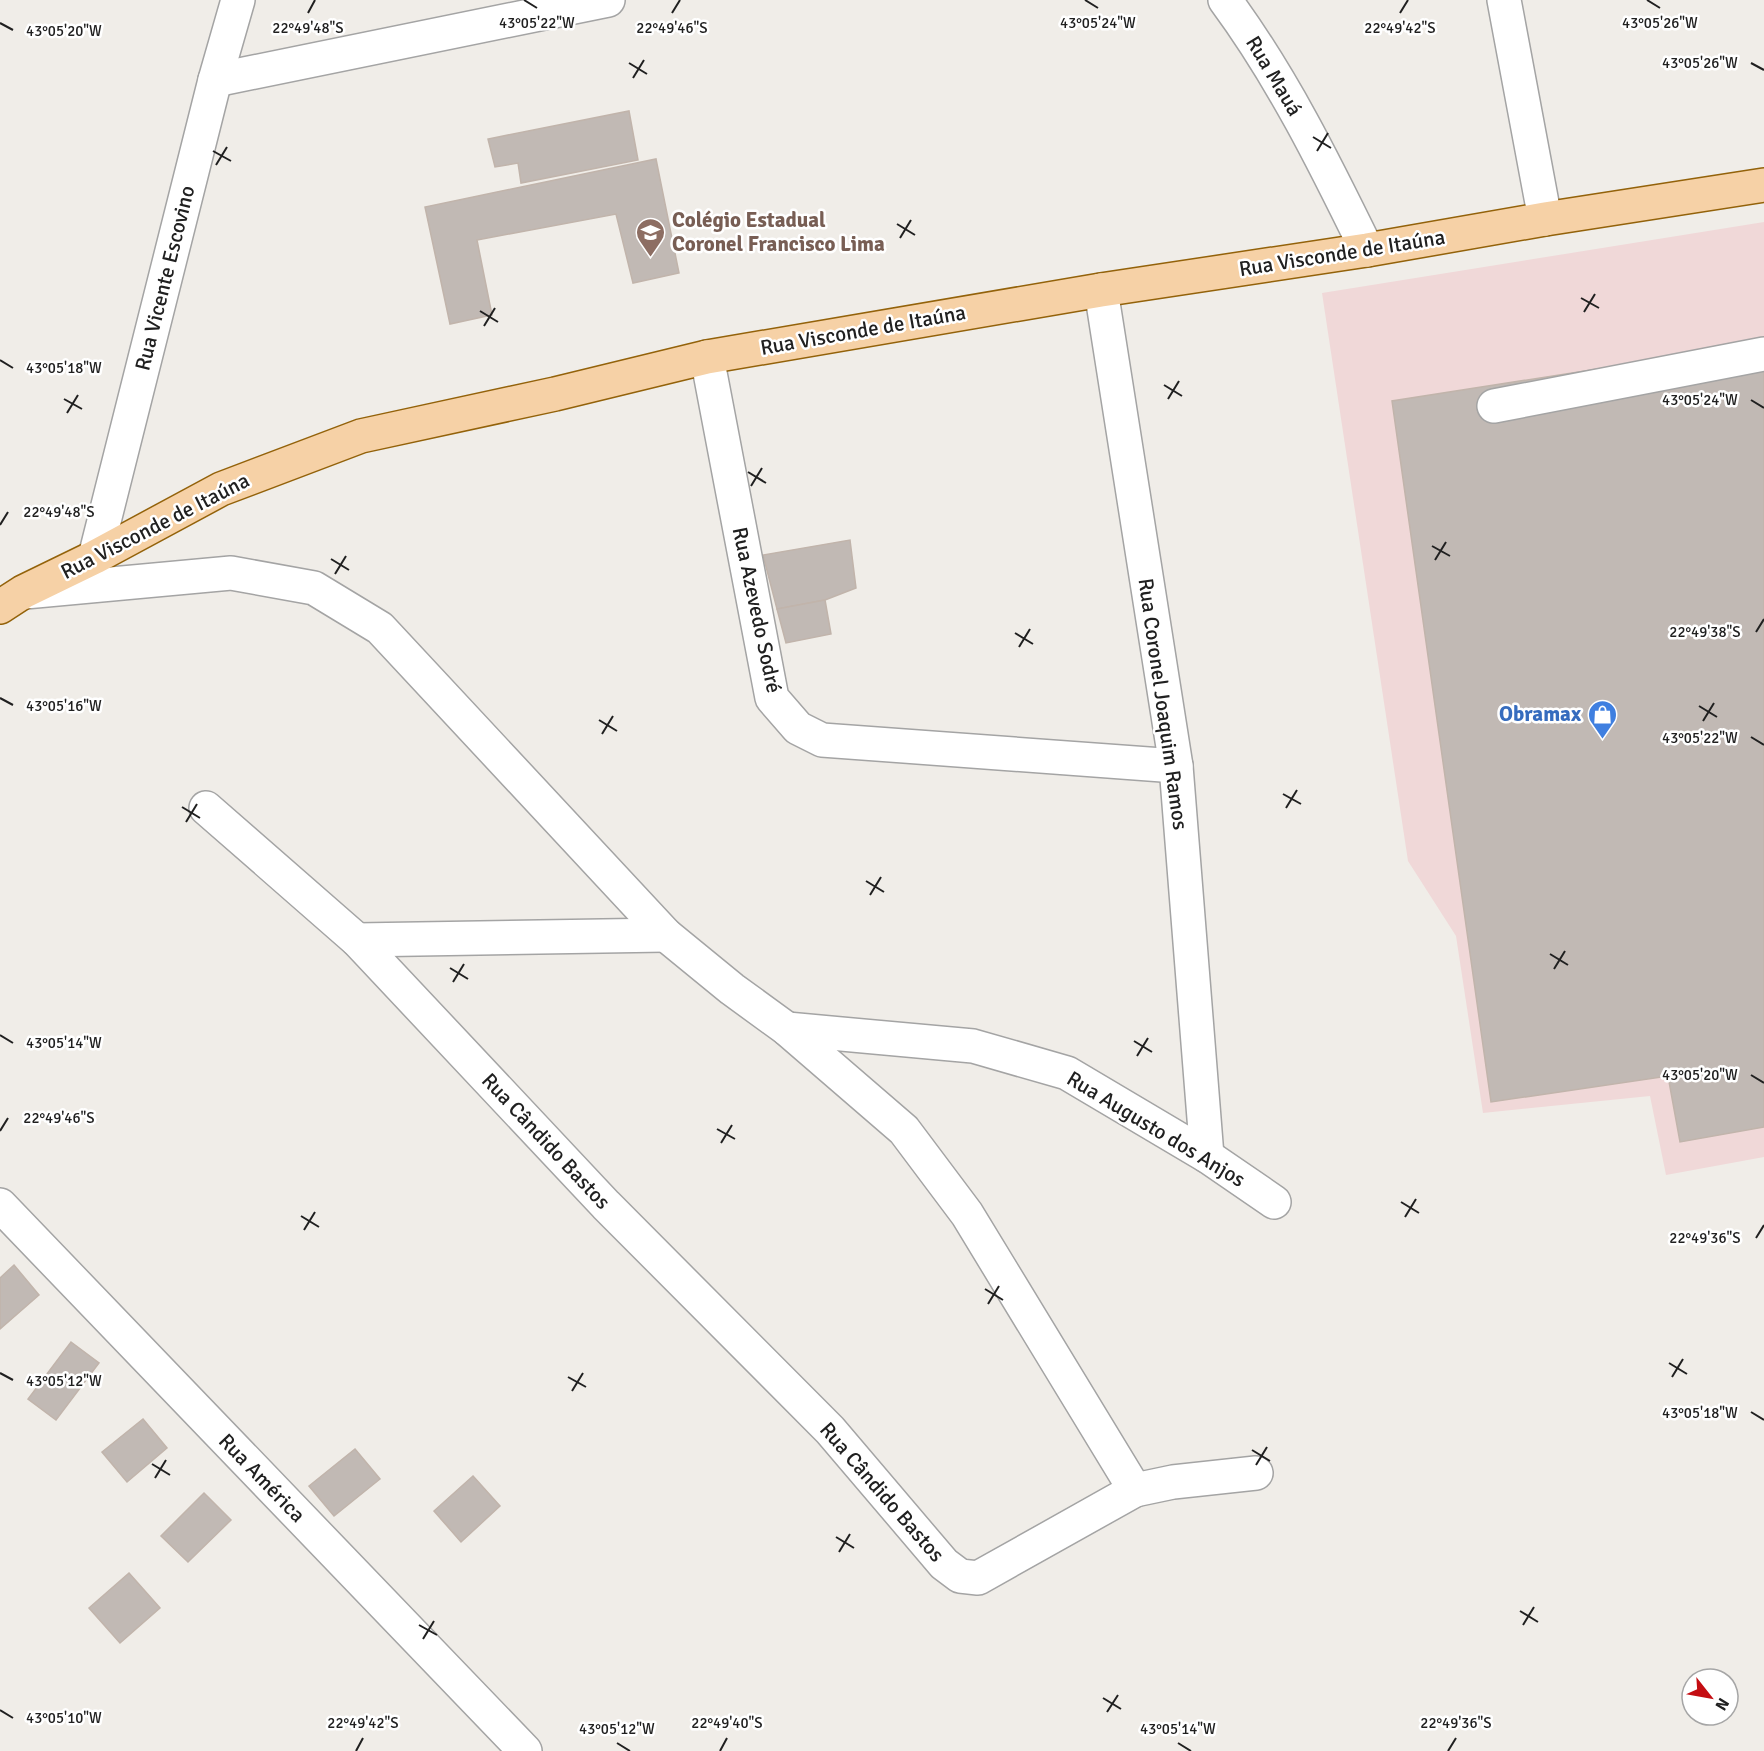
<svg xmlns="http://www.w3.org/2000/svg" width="1764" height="1751" viewBox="0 0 1764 1751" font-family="Signika,sans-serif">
<rect width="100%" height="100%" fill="#f0ede8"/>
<polygon fill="#f0d8d8" points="1764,222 1764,1157 1666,1175 1650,1096 1483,1113 1456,936 1408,861 1322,293"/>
<g fill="#c1b9b4" stroke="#c1b4ab" stroke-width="1.5">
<polygon points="629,111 638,160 521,183 518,163 495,167 488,139"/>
<polygon points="656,159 679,273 633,283 616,214 477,240 492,315 450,324 425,207"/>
<polygon points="1764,343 1764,1127 1680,1142 1668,1076 1491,1102 1392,401"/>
<polygon points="850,540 856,588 825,600 777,609 763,555"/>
<polygon points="825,600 831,634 786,643 777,609"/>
<polygon points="14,1265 39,1295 0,1329 0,1278"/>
<polygon points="71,1342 99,1363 56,1420 28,1399"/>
<polygon points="143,1419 167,1448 127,1482 102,1452"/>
<polygon points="355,1449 380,1479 334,1516 309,1486"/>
<polygon points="473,1476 500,1506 461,1542 434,1511"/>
<polygon points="204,1493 231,1520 188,1562 161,1536"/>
<polygon points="129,1573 160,1608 120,1643 89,1608"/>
</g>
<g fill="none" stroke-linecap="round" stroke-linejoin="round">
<defs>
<g id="minor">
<path d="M1225,0C1282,77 1325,164 1367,250"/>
<polyline points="1504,0 1545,219"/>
<polyline points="215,80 608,0"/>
<polyline points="1101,290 1176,766 1207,1156"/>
<polyline points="707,357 772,698 798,728 822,740 1176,766"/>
<polyline points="1494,406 1764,354"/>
<polyline points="95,557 215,80 238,0"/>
<polyline points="25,592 231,573 314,588 380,628 666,935 732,989 787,1029 904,1130 967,1214 1135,1490 978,1578 960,1576 944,1564 830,1430 606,1205 357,940 206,808"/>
<polyline points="357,940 666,935"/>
<polyline points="787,1029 973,1046 1067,1073 1207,1156 1274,1202"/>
<polyline points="0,1205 525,1751"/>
<polyline points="1135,1490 1173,1482 1256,1473"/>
</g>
<polyline id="major" points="0,607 23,592 95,557 221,489 361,436 555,394 707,357 1101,290 1367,250 1545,219 1764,185"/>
</defs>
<use href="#minor" stroke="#a4a4a4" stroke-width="36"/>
<use href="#major" stroke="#93620a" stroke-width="36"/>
<use href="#minor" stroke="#fff" stroke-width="33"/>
<use href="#major" stroke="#f6d1a6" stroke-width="33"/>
</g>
<path fill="none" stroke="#202020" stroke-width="2" d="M524,0L537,8M1085,0L1098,8M1647,0L1660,8M308,13L315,0M672,13L680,0M1400,13L1408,0M0,23L13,30M629,63L647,74M1751,63L1764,70M633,78L644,60M1313,137L1331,148M213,151L231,161M1317,151L1328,133M216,165L227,147M897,224L915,235M900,238L911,220M1581,298L1599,308M480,311L498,322M1584,312L1595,294M484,326L495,308M0,360L13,368M1164,385L1182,396M64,399L82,409M1168,399L1179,381M1751,400L1764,408M67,413L78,395M748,472L766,483M751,486L762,468M0,525L8,512M1432,546L1450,556M331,559L349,570M1435,560L1446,542M335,574L346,556M1756,632L1764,619M1015,633L1033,644M1019,647L1030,629M0,698L13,705M1699,706L1717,717M599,720L617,731M1703,721L1714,703M602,734L613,716M1751,737L1764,745M1283,794L1301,804M182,807L200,818M1286,808L1297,790M186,822L197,804M866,881L884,892M870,895L881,877M1550,954L1568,965M450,968L468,979M1554,969L1565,951M453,982L464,964M0,1035L13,1043M1134,1041L1152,1052M1137,1056L1148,1038M1751,1075L1764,1083M717,1129L735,1139M0,1131L8,1118M721,1143L732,1125M1401,1202L1419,1213M301,1216L319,1227M1405,1217L1416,1199M304,1230L315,1212M1756,1238L1764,1225M985,1289L1003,1300M988,1304L999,1286M1669,1363L1687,1374M0,1373L13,1380M568,1377L586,1387M1672,1377L1683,1359M572,1391L583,1373M1751,1412L1764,1420M1252,1450L1270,1461M152,1464L170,1475M1256,1465L1267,1447M155,1478L166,1460M836,1537L854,1548M839,1552L850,1534M1520,1611L1538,1622M419,1625L437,1635M1523,1625L1534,1607M423,1639L434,1621M1103,1698L1121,1709M0,1710L13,1718M1107,1712L1118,1695M617,1743L630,1751M1178,1743L1191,1751M356,1751L363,1738M720,1751L727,1738M1448,1751L1456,1738"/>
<defs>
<symbol id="school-pin" viewBox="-11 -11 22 30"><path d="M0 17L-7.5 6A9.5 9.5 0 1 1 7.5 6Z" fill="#8d6e63" stroke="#fff"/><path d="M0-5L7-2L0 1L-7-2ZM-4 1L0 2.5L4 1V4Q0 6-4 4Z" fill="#fff"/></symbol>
<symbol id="shop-pin" viewBox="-11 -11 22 30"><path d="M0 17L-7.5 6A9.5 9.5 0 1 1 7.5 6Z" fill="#3f7fe0" stroke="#fff"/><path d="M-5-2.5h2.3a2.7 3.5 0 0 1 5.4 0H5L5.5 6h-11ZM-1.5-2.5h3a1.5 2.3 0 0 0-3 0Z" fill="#fff"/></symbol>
</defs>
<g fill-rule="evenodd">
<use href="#school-pin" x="634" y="216" width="33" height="45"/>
<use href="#shop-pin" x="1586" y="698" width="33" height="45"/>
</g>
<g text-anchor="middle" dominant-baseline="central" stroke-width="5" stroke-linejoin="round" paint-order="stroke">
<g font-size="21" fill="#202020" stroke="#fff">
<text transform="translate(1274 76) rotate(59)">Rua Mauá</text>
<text transform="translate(1342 253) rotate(-9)">Rua Visconde de Itaúna</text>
<text transform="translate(165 278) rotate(-76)">Rua Vicente Escovino</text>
<text transform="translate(863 330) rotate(-10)">Rua Visconde de Itaúna</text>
<text transform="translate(155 526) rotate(-27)">Rua Visconde de Itaúna</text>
<text transform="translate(757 610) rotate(78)">Rua Azevedo Sodré</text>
<text transform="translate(1163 704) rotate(82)">Rua Coronel Joaquim Ramos</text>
<text transform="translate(1156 1129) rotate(31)">Rua Augusto dos Anjos</text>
<text transform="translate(546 1141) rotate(47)">Rua Cândido Bastos</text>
<text transform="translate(262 1478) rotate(46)">Rua América</text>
<text transform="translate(882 1492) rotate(49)">Rua Cândido Bastos</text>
</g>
<g font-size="21" font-weight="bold" fill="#785e54" stroke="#fff" text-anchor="start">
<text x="672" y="220">Colégio Estadual<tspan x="672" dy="24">Coronel Francisco Lima</tspan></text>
</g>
<g font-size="21" font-weight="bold" fill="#366cbe" stroke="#fff" text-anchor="end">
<text x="1581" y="714">Obramax</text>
</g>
</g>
<g font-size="15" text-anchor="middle" fill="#202020" stroke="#fff" stroke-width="5" stroke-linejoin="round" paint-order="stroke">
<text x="1660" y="28">43°05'26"W</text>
<text x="537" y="28">43°05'22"W</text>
<text x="1098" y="28">43°05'24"W</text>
<text x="308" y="33">22°49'48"S</text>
<text x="672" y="33">22°49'46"S</text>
<text x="1400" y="33">22°49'42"S</text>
<text x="64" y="36">43°05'20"W</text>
<text x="1700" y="68">43°05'26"W</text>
<text x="64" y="373">43°05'18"W</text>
<text x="1700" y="405">43°05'24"W</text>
<text x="59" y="517">22°49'48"S</text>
<text x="1705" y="637">22°49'38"S</text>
<text x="64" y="711">43°05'16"W</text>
<text x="1700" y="743">43°05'22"W</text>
<text x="64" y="1048">43°05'14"W</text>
<text x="1700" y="1080">43°05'20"W</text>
<text x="59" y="1123">22°49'46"S</text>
<text x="1705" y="1243">22°49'36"S</text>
<text x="64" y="1386">43°05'12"W</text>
<text x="1700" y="1418">43°05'18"W</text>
<text x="64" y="1723">43°05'10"W</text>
<text x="363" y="1728">22°49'42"S</text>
<text x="727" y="1728">22°49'40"S</text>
<text x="1456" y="1728">22°49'36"S</text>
<text x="617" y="1734">43°05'12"W</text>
<text x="1178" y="1734">43°05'14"W</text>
</g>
<g transform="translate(1710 1697) rotate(121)"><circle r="28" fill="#ffffff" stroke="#a6a6a6" stroke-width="1.5"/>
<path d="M0-4.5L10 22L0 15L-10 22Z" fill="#c40d12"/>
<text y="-9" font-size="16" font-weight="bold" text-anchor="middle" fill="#202020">N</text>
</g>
</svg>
